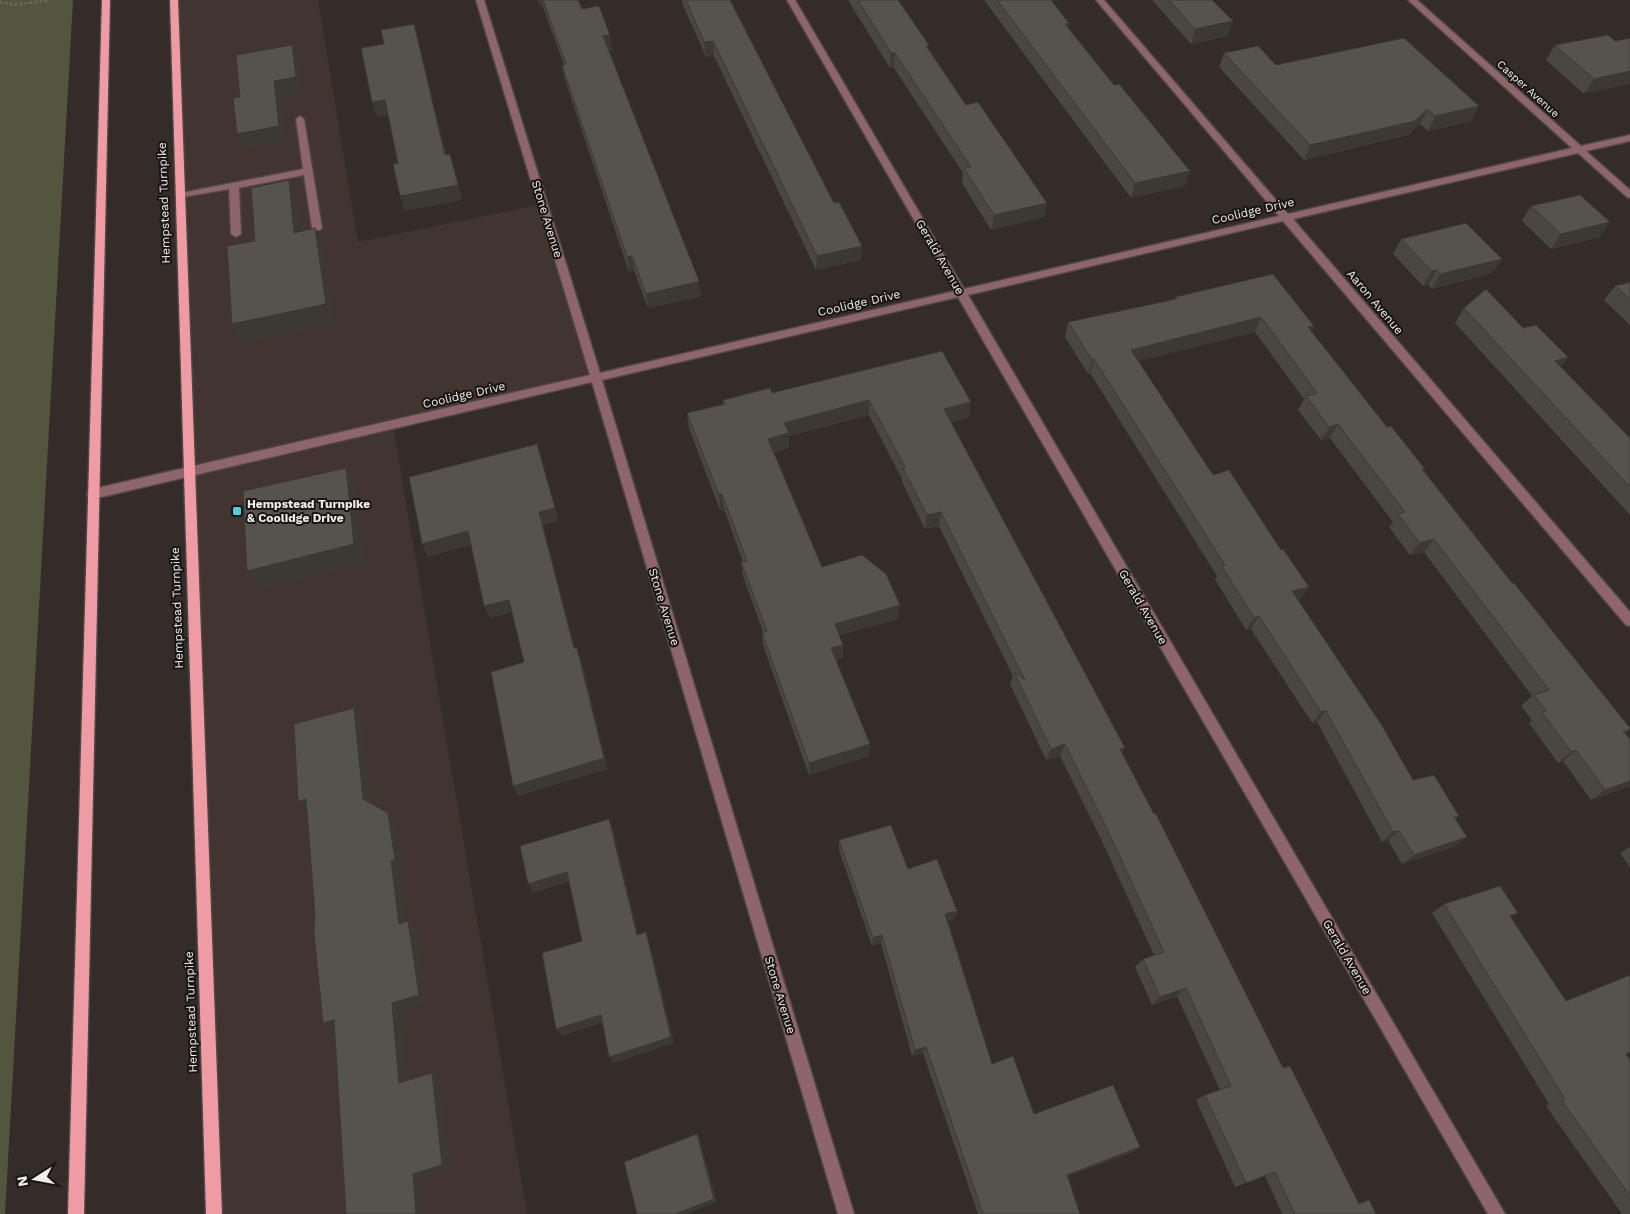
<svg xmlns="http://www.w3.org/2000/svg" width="1630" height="1214" viewBox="0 0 1630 1214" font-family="'Work Sans',sans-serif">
<rect width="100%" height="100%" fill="#332c29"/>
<polygon fill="#42352f" points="179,0 318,0 358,242 548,203 598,379 393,426 527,1214 222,1214 182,196"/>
<polygon fill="#54553e" points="0,0 73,0 5,1214 0,1214"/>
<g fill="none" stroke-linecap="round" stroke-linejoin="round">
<defs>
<polygon id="lane" points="300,116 304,119 322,228 320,230 314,230 312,228 304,175 239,188 241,234 236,237 231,234 229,189 178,198 178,194 181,193 303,169 296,119"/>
<polygon id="street" points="476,0 484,0 600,373 955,291 787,0 795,0 964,289 1279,216 1096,0 1104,0 1288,214 1572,148 1408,0 1417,0 1581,146 1630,135 1630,141 1586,151 1630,190 1630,198 1627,197 1578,153 1293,219 1630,612 1630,626 1626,625 1283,221 968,295 1505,1214 1488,1214 958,297 602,380 854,1214 838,1214 592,382 93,499 89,497 87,494 93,489 590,375"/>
<g id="primary">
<polygon points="102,0 110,0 84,1214 68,1214"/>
<polygon points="170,0 178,0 222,1214 206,1214"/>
</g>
</defs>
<use href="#lane" stroke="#4e4744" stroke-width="3"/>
<use href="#street" stroke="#4e4744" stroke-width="3"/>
<use href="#primary" stroke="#4e4744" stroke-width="3"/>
<polyline stroke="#6e6865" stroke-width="2.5" stroke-dasharray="2.5 2.5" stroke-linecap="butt" points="0,2 15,5 50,0"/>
<use href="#lane" fill="#8e656a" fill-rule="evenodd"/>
<use href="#street" fill="#8e656a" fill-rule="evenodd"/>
<use href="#primary" fill="#ee9ba6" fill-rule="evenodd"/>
</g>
<g fill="#4a4741">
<polygon points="537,0 578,0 582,9 613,50 609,50 701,296 699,297 648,308 634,270 629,272 565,80 562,65 564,65 543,7 540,7"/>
<polygon points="682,0 730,0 861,260 816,270 714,56 706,57 683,5"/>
<polygon points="848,0 898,0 929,49 966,105 1047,203 1044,217 991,230 962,183 963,173 894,68 890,68"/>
<polygon points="984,0 1051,0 1069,23 1068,29 1114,85 1185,186 1131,198"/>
<polygon points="1152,0 1212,0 1228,36 1191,44"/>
<polygon points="1630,38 1584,94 1546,60 1555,45 1615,41"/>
<polygon points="1224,53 1276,65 1471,121 1428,131 1420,124 1408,135 1304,160 1219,67"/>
<polygon points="1531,206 1600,237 1551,249 1522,221"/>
<polygon points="1401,239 1502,259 1492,273 1432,289 1428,285 1423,286 1393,254"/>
<polygon points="1630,282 1630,325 1604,300 1615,286"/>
<polygon points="1175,297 1314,326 1311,331 1387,427 1424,471 1512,583 1630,728 1630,730 1625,733 1630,786 1591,800 1563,761 1558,763 1529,723 1532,720 1521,706 1532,696 1424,552 1410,555 1389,527 1393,522 1330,438 1321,440 1298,410 1304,399 1255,332 1138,361 1213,475 1281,550 1309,587 1300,599 1298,600 1413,780 1459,816 1455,819 1455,846 1402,864 1388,840 1382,842 1317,722 1312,723 1251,629 1246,630 1215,579 1217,576 1090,373 1088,374 1065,337 1068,322 1175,299"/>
<polygon points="1464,308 1568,357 1561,367 1630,438 1630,515 1455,323"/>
<polygon points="942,351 969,417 951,422 1125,748 1122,753 1283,1068 1359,1203 1369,1200 1376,1214 1282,1214 1265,1176 1235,1187 1196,1100 1205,1095 1220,1090 1177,996 1152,1005 1135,967 1143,959 1154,955 1101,839 1060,756 1046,760 1010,684 1013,676 939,526 925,529 902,482 902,479 869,415 789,436 789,448 774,452 822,567 898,619 839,635 843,658 836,660 870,744 869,756 809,775 763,645 762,633 763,632 743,576 741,562 743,562 724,509 720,510 689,428 687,413 723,404 723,400 772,393"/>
<polygon points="839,840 908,869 957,911 954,919 948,921 992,1064 1034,1114 1133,1152 1068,1176 1080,1214 978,1214 923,1053 912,1056 881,943 872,946 839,850"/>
<polygon points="1630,847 1630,867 1620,853"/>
<polygon points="1444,904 1511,918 1566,1001 1626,1054 1630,1060 1630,1214 1622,1214 1546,1106 1549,1104 1432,913"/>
</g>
<g fill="#3c3935">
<polygon points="538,0 542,0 543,7 540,7"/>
<polygon points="1233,21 1228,36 1191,44 1195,29"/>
<polygon points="1069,23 1067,38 1065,24"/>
<polygon points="414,24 418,39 450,170 445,155"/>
<polygon points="610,35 613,50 606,51 603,36"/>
<polygon points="713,41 714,56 706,57 704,42"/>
<polygon points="292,45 298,60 302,92 281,96 286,141 244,149 237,134 274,81"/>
<polygon points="891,53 895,53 894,68 890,68"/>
<polygon points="1630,71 1630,84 1584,94 1594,79"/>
<polygon points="385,100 390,115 377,117 372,102"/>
<polygon points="1479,106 1471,121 1428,131 1435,116"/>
<polygon points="1427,109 1420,124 1408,135 1304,160 1310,145"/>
<polygon points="450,154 455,169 462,200 405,211 400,196"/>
<polygon points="1190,171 1185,186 1131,198 1135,183"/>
<polygon points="289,180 298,201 304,253 294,233"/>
<polygon points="1047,203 1044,217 991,230 994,215"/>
<polygon points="1610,222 1600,237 1551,249 1561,234"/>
<polygon points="315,228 324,249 335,324 243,344 232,324"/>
<polygon points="862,246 861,260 816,270 817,256"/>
<polygon points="632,256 634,270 629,272 627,257"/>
<polygon points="1502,259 1492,273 1432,289 1440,274"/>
<polygon points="1437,270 1428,285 1423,286 1432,271"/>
<polygon points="699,281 701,296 699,297 648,308 646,294"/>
<polygon points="1261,317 1255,332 1126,364 1131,350"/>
<polygon points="1314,326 1307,340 1308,327"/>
<polygon points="1568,357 1557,372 1555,361"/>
<polygon points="1094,359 1090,373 1088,374 1092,360"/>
<polygon points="869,400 869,415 789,436 789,448 769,453 768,439 784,423"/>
<polygon points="971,402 969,417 942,424 944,409"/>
<polygon points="1338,424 1330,438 1321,440 1329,427"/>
<polygon points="537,444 559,521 543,525 578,660 574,648 539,512"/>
<polygon points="346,468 356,487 365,563 261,589 247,571"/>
<polygon points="722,494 724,509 720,510 719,495"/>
<polygon points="941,512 939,526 925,529 927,515"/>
<polygon points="468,531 474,544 428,557 422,544"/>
<polygon points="1434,539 1424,552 1410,555 1420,543"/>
<polygon points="1309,587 1300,599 1284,604 1292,591"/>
<polygon points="509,600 514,612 490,618 484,606"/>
<polygon points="900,605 898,619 834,637 835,624"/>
<polygon points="1259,616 1251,629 1246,630 1254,618"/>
<polygon points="843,645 843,658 831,661 831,648"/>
<polygon points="577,648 581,659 608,769 518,796 513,786"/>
<polygon points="354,708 362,719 372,809 363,799"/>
<polygon points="1326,711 1317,722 1312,723 1321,712"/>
<polygon points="870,744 869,756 809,775 809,763"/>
<polygon points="1065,744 1060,756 1046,760 1051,749"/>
<polygon points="1125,748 1119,759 1120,749"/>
<polygon points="1576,750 1563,761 1558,763 1571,752"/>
<polygon points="1630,781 1630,786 1591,800 1605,790"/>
<polygon points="306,799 308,811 298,801"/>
<polygon points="388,813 396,823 403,869 399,871 407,932 399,924 391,861"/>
<polygon points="609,819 613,829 640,943 637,935"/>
<polygon points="1399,831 1388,840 1382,842 1393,832"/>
<polygon points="1467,837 1455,846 1402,864 1414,855"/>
<polygon points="567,872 571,881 533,893 528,884"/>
<polygon points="957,911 954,919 943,923 945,914"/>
<polygon points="408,921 416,929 427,1002 401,1010 408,1088 399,1083 392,1003"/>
<polygon points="646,932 649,940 674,1043 614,1063 609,1057"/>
<polygon points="882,935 881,943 872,946 873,938"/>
<polygon points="1186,988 1177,996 1152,1005 1160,997"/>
<polygon points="601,1015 605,1022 562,1036 556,1029"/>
<polygon points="334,1020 344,1027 333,1030 323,1023"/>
<polygon points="926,1047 923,1053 912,1056 915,1050"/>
<polygon points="432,1073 440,1079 450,1169 422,1178 425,1214 416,1214 413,1174"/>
<polygon points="697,1134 700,1139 717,1202 686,1214 675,1214"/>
<polygon points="1140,1147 1133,1152 1062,1178 1067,1175"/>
</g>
<g fill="#56524c" stroke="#3c3935">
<polygon points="543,0 578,0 582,9 599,6 610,35 603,36 699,281 697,282 646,294 632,256 627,257 562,65 566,64"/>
<polygon points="686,0 730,0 834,203 839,202 862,246 817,256 713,41 704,42"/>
<polygon points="858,0 898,0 929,45 926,46 966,105 978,102 1047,203 994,215 964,168 971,167 895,53 891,53"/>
<polygon points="997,0 1051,0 1069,23 1065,24 1114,85 1119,84 1190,171 1135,183"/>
<polygon points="1169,0 1212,0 1233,21 1195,29"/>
<polygon points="414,24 445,155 450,154 458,185 400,196 393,164 398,163 385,100 372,102 361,48 384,44 381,30"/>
<polygon points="1608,35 1615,41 1630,38 1630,71 1594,79 1555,45"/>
<polygon points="1404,38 1479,106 1435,116 1427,109 1415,121 1310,145 1224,53 1258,46 1276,65"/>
<polygon points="292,45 296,77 274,81 279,126 237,134 233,98 240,97 236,55"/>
<polygon points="289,180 294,233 315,228 326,304 232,324 227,246 255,241 251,188"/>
<polygon points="1580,195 1610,222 1561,234 1531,206"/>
<polygon points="1466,223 1502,259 1440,274 1437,270 1432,271 1401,239"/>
<polygon points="1273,274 1314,326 1308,327 1387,427 1391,426 1425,469 1422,469 1512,583 1514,583 1630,728 1630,729 1623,731 1630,739 1630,781 1605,790 1576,750 1571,752 1542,712 1546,711 1534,695 1549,690 1434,539 1420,543 1398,514 1405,512 1338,424 1329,427 1306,396 1317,393 1261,317 1131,350 1213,475 1229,470 1281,550 1283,549 1309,587 1292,591 1381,724 1413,780 1434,775 1459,816 1454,817 1467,837 1414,855 1399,831 1393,832 1326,711 1321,712 1259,616 1254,618 1222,566 1225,565 1094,359 1092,360 1068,322 1177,299 1175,297"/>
<polygon points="1630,282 1630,299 1615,286"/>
<polygon points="1486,289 1523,328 1536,325 1568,357 1555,361 1630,438 1630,487 1464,308"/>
<polygon points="942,351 971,402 944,409 1125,748 1120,749 1154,814 1156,814 1283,1068 1290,1066 1359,1204 1369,1200 1376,1214 1295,1214 1275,1172 1246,1183 1205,1095 1231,1086 1186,988 1160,997 1143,959 1164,952 1107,829 1065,744 1051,749 1014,672 1025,680 941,512 927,515 903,468 905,467 869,400 784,423 789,433 768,439 822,567 862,555 886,574 900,605 835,624 843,645 831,648 870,744 809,763 762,633 767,631 741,562 747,561 722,494 719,495 687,413 725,404 723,400 770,388 772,393"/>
<polygon points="537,444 555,508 539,512 574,648 577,648 604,758 513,786 491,672 524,662 509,600 484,606 468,531 422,544 409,477"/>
<polygon points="346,468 354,544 247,571 243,491"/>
<polygon points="354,708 363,799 388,813 395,860 391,861 399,924 408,921 419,995 392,1003 399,1083 432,1073 442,1165 413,1174 416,1214 346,1214 334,1020 323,1023 314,933 315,914 306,799 298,801 294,724"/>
<polygon points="609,819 637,935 646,932 671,1037 609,1057 601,1015 556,1029 542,953 582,941 567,872 528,884 520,846"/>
<polygon points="891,825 908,869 937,859 957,911 945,914 992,1064 1013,1056 1034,1114 1113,1085 1140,1147 1067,1175 1080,1214 983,1214 926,1047 915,1050 882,935 873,938 839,840"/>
<polygon points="1500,886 1518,913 1510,916 1566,1001 1630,975 1630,1052 1626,1054 1630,1060 1630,1196 1562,1101 1565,1099 1444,904"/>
<polygon points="697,1134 714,1199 675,1214 637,1214 624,1162"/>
</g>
<rect fill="#53cbdb" stroke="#181514" stroke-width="2" x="232" y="506" width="10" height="10" rx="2.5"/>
<g text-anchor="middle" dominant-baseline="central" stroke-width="4" stroke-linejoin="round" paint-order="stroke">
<g font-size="11" fill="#f2edeb" stroke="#181514">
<text transform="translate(1528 89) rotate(42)">Casper Avenue</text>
</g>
<g font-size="12" fill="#f2edeb" stroke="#181514">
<text transform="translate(164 203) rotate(-92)">Hempstead Turnpike</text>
<text transform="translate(1253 211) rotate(-13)">Coolidge Drive</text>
<text transform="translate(547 219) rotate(73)">Stone Avenue</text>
<text transform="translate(940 257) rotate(60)">Gerald Avenue</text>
<text transform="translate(1375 302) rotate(50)">Aaron Avenue</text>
<text transform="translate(859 303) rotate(-13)">Coolidge Drive</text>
<text transform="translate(464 395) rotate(-13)">Coolidge Drive</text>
<text transform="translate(664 607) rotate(73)">Stone Avenue</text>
<text transform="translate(1143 607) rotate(60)">Gerald Avenue</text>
<text transform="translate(177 608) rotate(-92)">Hempstead Turnpike</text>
<text transform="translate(1347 957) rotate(60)">Gerald Avenue</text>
<text transform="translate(780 995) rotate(73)">Stone Avenue</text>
<text transform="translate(191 1012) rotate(-92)">Hempstead Turnpike</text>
</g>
<g font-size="12" font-weight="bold" fill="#f2edeb" stroke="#181514" text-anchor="start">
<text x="247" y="504">Hempstead Turnpike<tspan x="247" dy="14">&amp; Coolidge Drive</tspan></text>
</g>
</g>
<g transform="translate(35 1179) rotate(259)" stroke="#181514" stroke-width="4" paint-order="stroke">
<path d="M0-4L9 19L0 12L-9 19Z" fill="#f2edeb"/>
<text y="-8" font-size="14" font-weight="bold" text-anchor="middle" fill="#f2edeb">N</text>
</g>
</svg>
